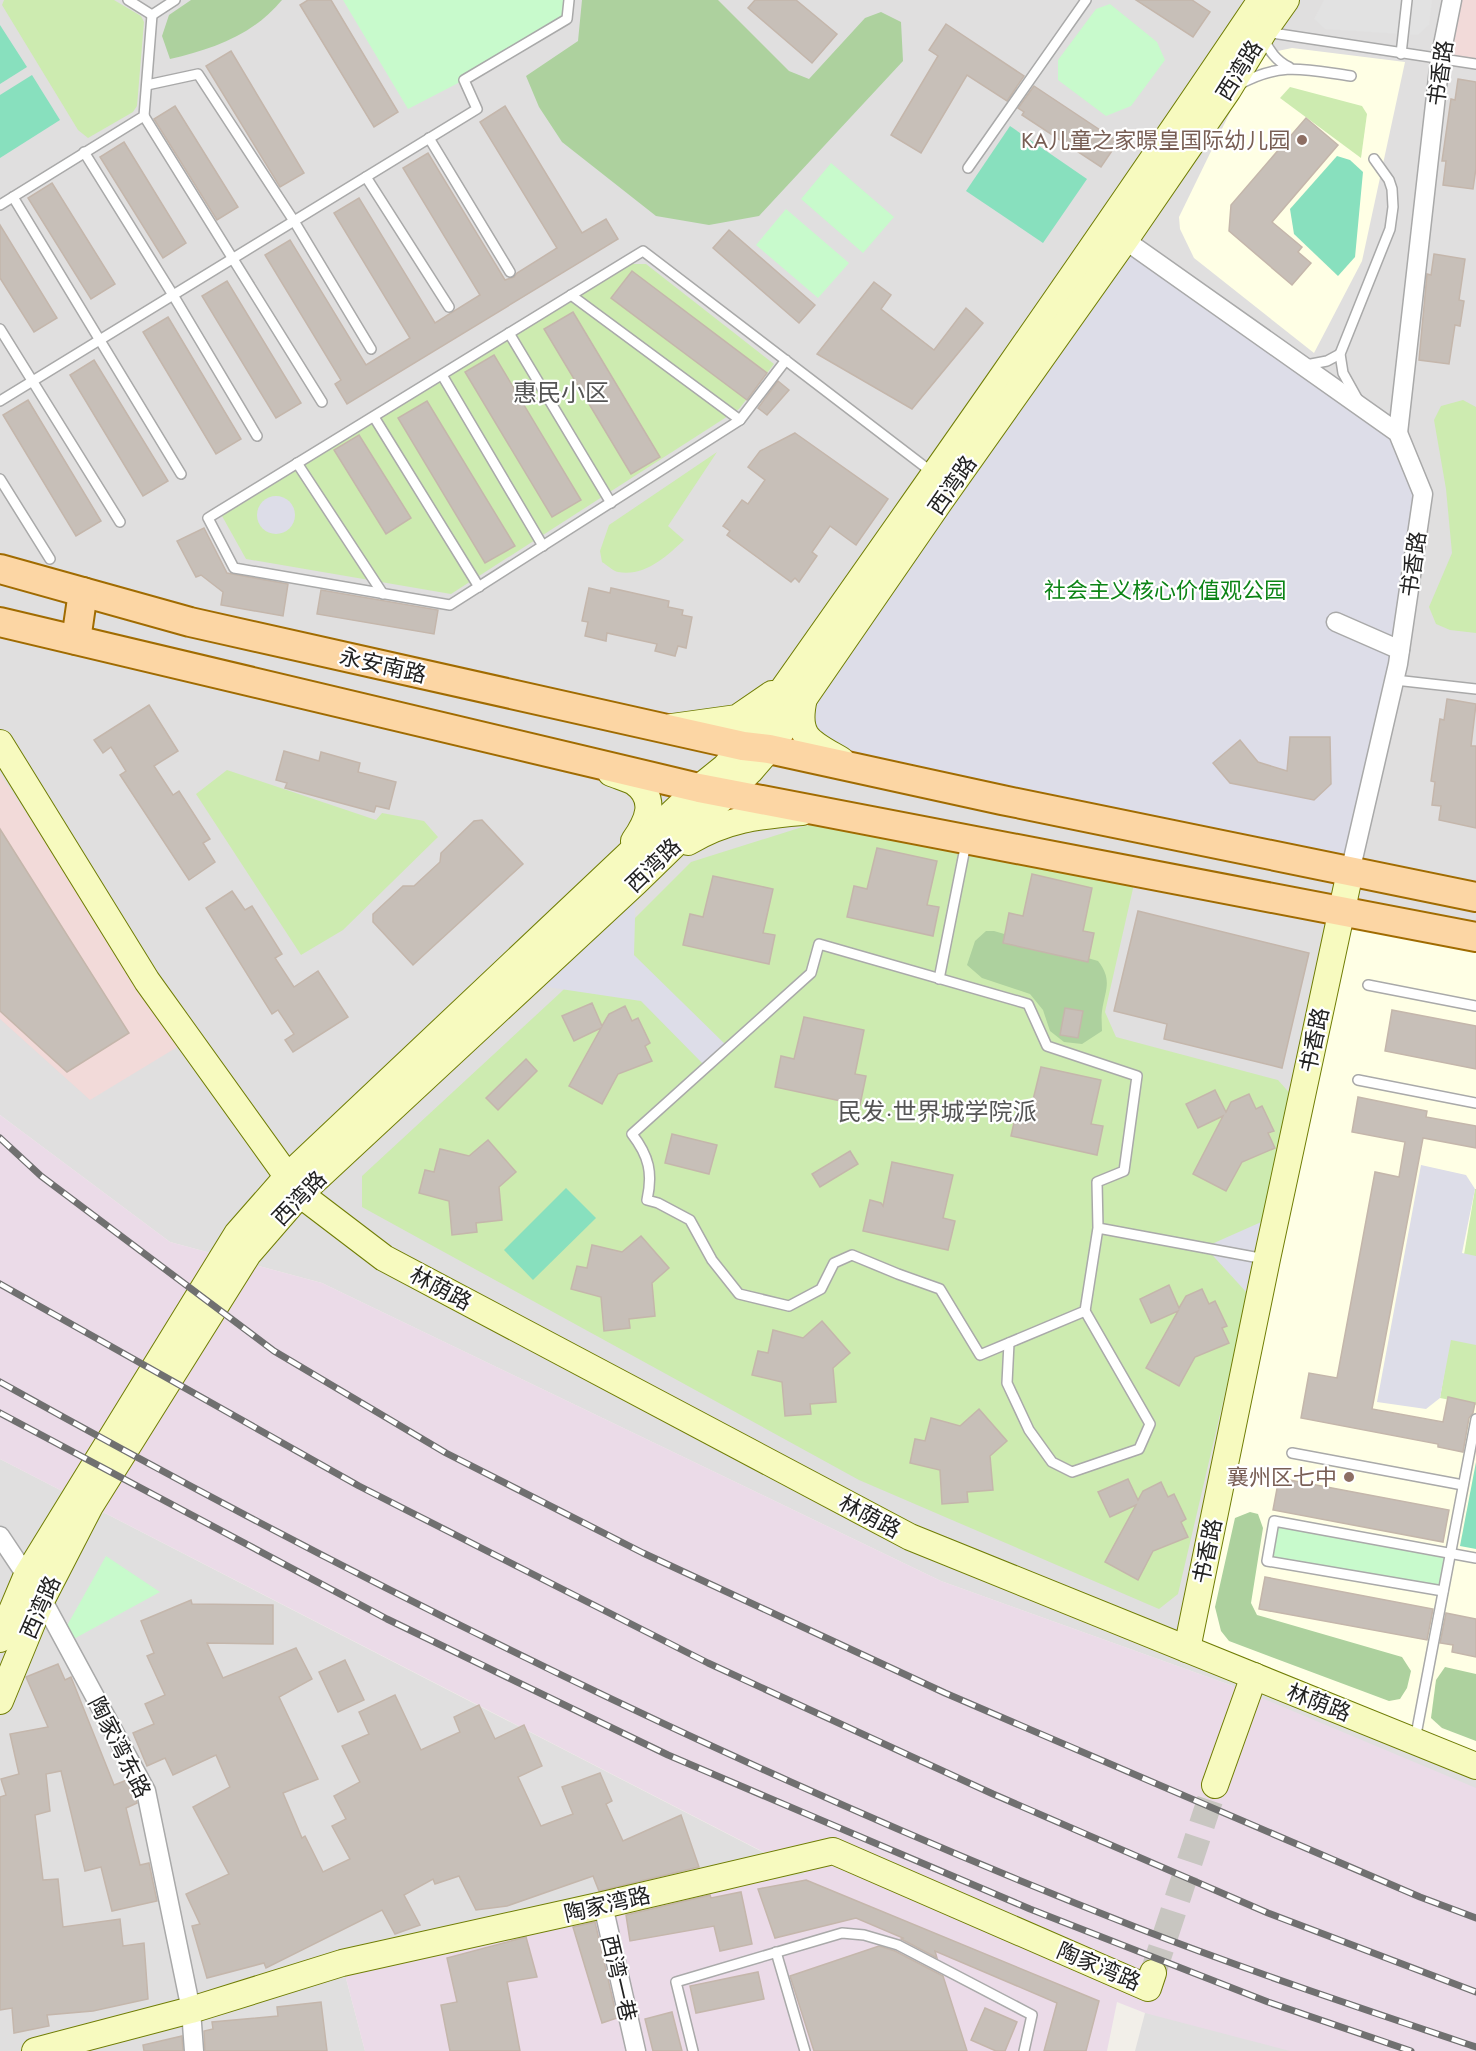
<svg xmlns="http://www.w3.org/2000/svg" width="1476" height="2051" viewBox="0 0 1476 2051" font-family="Jost,'Noto Sans SC',sans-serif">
<rect width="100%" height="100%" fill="#f2efe9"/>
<g fill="#e0dfdf">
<polygon points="0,0 1476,0 1476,2051 1135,2051 1145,2013 1148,1988 1233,1686 941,1581 322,1283 170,1242 0,1115"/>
<polygon points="0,1459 807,1875 603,1905 342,1963 365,2051 0,2051"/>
</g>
<g fill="#f2dad9">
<polygon points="1452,0 1476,0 1476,64 1440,60"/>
<polygon points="0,773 179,1046 90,1100 0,1019"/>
</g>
<polygon fill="#ebdbe8" points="0,1115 170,1242 322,1283 941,1581 1233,1686 1476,1788 1476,2051 1290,2051 1145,2013 1117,2002 1107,2051 365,2051 342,1963 603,1905 806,1874 0,1459"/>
<g fill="#ffffe5">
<polygon points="1292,48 1405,62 1362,261 1314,353 1194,258 1180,229 1179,217 1255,61 1273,52"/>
<polygon points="1342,912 1476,937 1476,1767 1187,1649"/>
</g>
<g fill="#cdebb0">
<polygon points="4,0 114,0 141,16 144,22 137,106 133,112 88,138 78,130 2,5"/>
<polygon points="1290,87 1362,106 1367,114 1361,158 1280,98"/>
<polygon points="632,264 646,264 774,364 739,409 451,594 246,559 222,516"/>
<polygon points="1463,400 1476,407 1476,633 1450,630 1436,624 1429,607 1452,553 1446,489 1434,420 1441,406"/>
<path d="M717,452L668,526L684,540C667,556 645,577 618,572C613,571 607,565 602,562L600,551L609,525Z"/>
<polygon points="227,770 376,820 382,813 424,821 438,837 343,930 301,955 196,794"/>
<polygon points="818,822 1134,884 1105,1012 1116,1037 1278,1080 1294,1098 1178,1594 1159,1609 859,1480 362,1207 362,1176 560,993 691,862"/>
<polygon points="1475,1189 1476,1189 1476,1405 1440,1398"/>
</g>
<g fill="#add19e">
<path d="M191,0H282C253,35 213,49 170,59L162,36L169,15Z"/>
<polygon points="582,0 718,0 789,71 809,79 865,18 881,12 901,22 903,61 759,216 709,225 656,216 562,142 539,107 526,76 578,41"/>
<path d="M986,931H994L1098,961C1113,980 1105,990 1102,1011C1101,1018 1102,1024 1102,1031L1082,1044L1064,1042L1050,1031L1043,1010L1030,994L982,978L967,965L975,941Z"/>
<polygon points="1250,1512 1258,1514 1263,1528 1251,1603 1257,1615 1402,1657 1411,1671 1407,1688 1400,1699 1389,1701 1229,1641 1221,1631 1215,1607 1235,1518"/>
<polygon points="1445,1667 1476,1674 1476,1741 1442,1728 1431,1718 1436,1680"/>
</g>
<g fill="#c8facc">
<polygon points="343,0 569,0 567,19 464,80 408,109"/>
<polygon points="1110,4 1157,42 1165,60 1131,106 1106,116 1058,80 1058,60 1096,9"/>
<polygon points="831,163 894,217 863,253 801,199"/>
<polygon points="786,209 849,263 818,298 756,245"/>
<polygon points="1274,1521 1450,1553 1443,1591 1267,1561"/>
<polygon points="106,1556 160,1592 70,1641 64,1631"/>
</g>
<g fill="#88e0be">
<polygon points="0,25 27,67 0,84"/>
<polygon points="32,75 60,120 0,158 0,95"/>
<polygon points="1010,126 1087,179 1043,243 966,191"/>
<polygon points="1337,156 1350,160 1363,172 1355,257 1338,276 1294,234 1290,209"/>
<polygon points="566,1188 596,1218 533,1280 504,1250"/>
<polygon points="1476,1462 1476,1549 1460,1546"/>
</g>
<polygon fill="#e2e2e2" points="1324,0 1432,0 1429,25 1418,35 1325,29 1314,19"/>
<g fill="#dddde8">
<polygon points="1125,240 1398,433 1423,494 1350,872 769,749"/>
<circle cx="276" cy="515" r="19"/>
<polygon points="636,882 634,955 728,1047 706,1067 641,1001 527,984"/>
<polygon points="1421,1165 1466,1175 1475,1189 1462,1253 1476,1256 1476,1345 1451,1340 1440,1398 1426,1409 1377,1402"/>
<polygon points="1277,1215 1258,1305 1205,1247"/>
</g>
<g fill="#c7bfb8" stroke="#c4b6ab" stroke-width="1.5">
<polygon points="308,0 331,0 398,112 374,127 300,5"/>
<polygon points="755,0 796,0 837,34 812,63 748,8"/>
<polygon points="1136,0 1192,0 1210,12 1193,37"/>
<polygon points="946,24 1024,76 1007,101 967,75 921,153 891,135 938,56 929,50"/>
<polygon points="231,51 304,173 280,187 206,66"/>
<polygon points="1458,79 1476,82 1476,168 1473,189 1443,185 1446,161 1442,161 1451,99 1455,100"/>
<polygon points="1034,86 1118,142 1101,167 1022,115 1024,112 1018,108"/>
<polygon points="175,106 238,207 217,220 154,119"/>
<polygon points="505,106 582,233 606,219 618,239 347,404 335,384 341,380 265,255 290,240 366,365 410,338 334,213 359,198 435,323 480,295 403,168 428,153 505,280 514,277 517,273 557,248 480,122"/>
<polygon points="1306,118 1338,145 1272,222 1302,247 1298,252 1311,263 1292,285 1229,231 1231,205"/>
<polygon points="124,142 186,243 163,258 100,157"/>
<polygon points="52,183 115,284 91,299 28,198"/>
<polygon points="0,225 57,318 34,332 0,278"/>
<polygon points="729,230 815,305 799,323 713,248"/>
<polygon points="1434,254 1465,259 1459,300 1464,301 1460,326 1455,325 1449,364 1419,360 1427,274 1431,275"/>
<polygon points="632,271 767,373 747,400 611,298"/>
<polygon points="227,281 301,403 276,418 202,296"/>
<polygon points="874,282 891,295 881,309 934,350 966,308 983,323 912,409 817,354"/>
<polygon points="573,312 660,457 631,474 544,329"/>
<polygon points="168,317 241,439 216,454 143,332"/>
<polygon points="494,355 581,500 552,517 465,372"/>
<polygon points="94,360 168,481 143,496 70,375"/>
<polygon points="778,381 789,390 767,415 758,408"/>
<polygon points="28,400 101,521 76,536 3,415"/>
<polygon points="427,401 515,546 485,563 398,418"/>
<polygon points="795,433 888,499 856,545 830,526 812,552 817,556 799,582 795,578 791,582 727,535 730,531 723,526 742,500 748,504 765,480 748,467 760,451"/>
<polygon points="359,435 411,518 386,534 334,450"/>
<polygon points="204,528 227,573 288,584 283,616 221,605 223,592 201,575 196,577 177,541"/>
<polygon points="589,588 610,593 611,588 669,601 668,607 683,610 682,615 692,617 686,648 678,646 675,656 655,651 657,644 607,633 606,641 585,636 588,622 582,621"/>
<polygon points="321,590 438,610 434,634 317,614"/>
<polygon points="1447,699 1476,704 1471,746 1476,746 1476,828 1439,820 1441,806 1432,805 1435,782 1431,781 1440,719 1444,720"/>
<polygon points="149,705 178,751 154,766 173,795 179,791 210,839 203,843 215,862 189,880 120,775 126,771 111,747 103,753 94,740"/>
<polygon points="1290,737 1330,737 1331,784 1314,800 1230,783 1213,763 1240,740 1258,762 1287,771"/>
<polygon points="284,751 319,761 321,752 360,763 358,772 396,782 389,809 376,806 374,812 285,788 287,783 276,780"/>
<polygon points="482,820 523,864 413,965 373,922 373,914 403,886 414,886 440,862 441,853 474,821"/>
<polygon points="0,829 129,1033 67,1072 0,1011"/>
<polygon points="877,848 937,861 927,905 939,907 933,936 847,917 854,886 867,889"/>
<polygon points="1032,874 1092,888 1083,931 1094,933 1088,962 1003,943 1009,913 1023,916"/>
<polygon points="713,876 773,889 763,933 775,935 769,964 683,945 690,914 703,917"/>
<polygon points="232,891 245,910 252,906 282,954 275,958 294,987 318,971 348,1017 293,1052 285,1040 294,1034 278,1010 272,1014 206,908"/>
<polygon points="1138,911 1309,953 1282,1068 1164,1039 1167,1024 1114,1011"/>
<polygon points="592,1003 602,1026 609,1014 625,1006 632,1021 638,1018 650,1043 645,1046 652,1061 618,1074 602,1104 569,1086 601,1028 574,1041 562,1016"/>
<polygon points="1065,1008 1083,1011 1078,1038 1060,1035"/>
<polygon points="1392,1010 1476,1026 1476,1069 1385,1051"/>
<polygon points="804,1017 864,1030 855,1074 866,1076 860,1105 775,1087 781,1056 794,1059"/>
<polygon points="526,1059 537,1071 498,1110 486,1098"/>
<polygon points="1041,1067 1101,1080 1091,1124 1103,1126 1097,1155 1011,1136 1018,1105 1031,1108"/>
<polygon points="1215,1090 1226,1112 1231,1102 1249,1094 1256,1109 1262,1106 1274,1131 1268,1133 1275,1148 1242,1162 1226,1191 1193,1174 1223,1116 1198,1128 1186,1104"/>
<polygon points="1358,1097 1427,1111 1426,1117 1476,1126 1476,1148 1423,1138 1372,1409 1443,1422 1448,1397 1475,1403 1473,1413 1469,1418 1463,1452 1438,1447 1438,1444 1301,1418 1309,1373 1337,1378 1375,1172 1399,1177 1405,1142 1352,1132"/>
<polygon points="672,1134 717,1145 709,1174 665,1163"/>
<polygon points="488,1140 516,1172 499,1187 502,1220 476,1223 477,1232 452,1235 449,1201 419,1193 425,1170 434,1172 440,1149 469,1156"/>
<polygon points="850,1151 858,1164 820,1187 812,1174"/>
<polygon points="892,1162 953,1175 943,1218 955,1221 948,1250 863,1231 870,1200 881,1203 883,1206"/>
<polygon points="641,1236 669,1268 652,1283 655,1316 629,1319 630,1328 604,1331 601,1297 571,1289 577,1266 587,1268 592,1245 622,1252"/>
<polygon points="1169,1285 1179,1308 1186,1296 1202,1289 1209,1304 1215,1301 1227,1326 1222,1328 1229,1343 1195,1357 1179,1386 1146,1368 1178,1311 1151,1323 1140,1299"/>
<polygon points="822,1321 850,1353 833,1368 836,1402 810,1404 811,1414 785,1416 782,1382 752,1375 758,1351 768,1353 773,1330 803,1338"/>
<polygon points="979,1409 1007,1441 990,1456 993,1490 967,1492 968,1502 942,1504 940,1470 910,1463 915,1439 925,1441 931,1418 960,1426"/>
<polygon points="1279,1478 1449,1510 1443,1542 1273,1510"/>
<polygon points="1128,1479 1138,1500 1143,1491 1161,1482 1168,1497 1174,1494 1186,1519 1181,1522 1188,1537 1153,1551 1138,1580 1105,1562 1136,1505 1110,1517 1098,1492"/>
<polygon points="1265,1577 1433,1609 1427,1640 1259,1609"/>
<polygon points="191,1600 192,1604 273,1605 273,1644 207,1643 223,1678 296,1648 312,1679 279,1697 318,1779 283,1793 302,1838 305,1836 323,1872 350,1859 332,1826 346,1819 334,1796 360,1782 342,1746 369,1734 359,1712 395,1695 421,1750 460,1732 454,1717 479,1705 495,1739 524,1725 542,1766 518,1777 541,1826 573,1814 562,1787 600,1773 612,1801 606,1804 623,1841 681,1815 699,1867 599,1891 593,1876 507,1906 476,1910 459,1876 435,1884 433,1879 404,1895 420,1925 395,1934 382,1910 266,1968 264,1963 207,1978 192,1926 200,1924 186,1894 229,1874 193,1807 230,1787 216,1755 173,1775 165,1758 147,1766 133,1733 154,1724 145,1704 165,1695 147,1656 154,1653 141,1621"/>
<polygon points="1446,1613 1476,1619 1476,1657 1452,1652 1453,1645 1440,1643"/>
<polygon points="345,1660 364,1700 338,1712 319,1672"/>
<polygon points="58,1664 65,1680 71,1677 114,1785 127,1780 135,1795 137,1803 126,1808 140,1865 149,1863 157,1901 112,1911 101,1867 85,1871 61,1771 46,1774 50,1811 35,1815 43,1880 58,1879 63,1927 120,1919 123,1946 144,1943 148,1999 93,2011 47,2015 49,2026 14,2033 12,2008 0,2010 0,1797 6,1795 1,1779 19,1774 10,1734 48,1727 26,1677"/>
<polygon points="806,1880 1099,2001 1086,2051 1044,2051 1057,2003 935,1951 937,1958 901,1939 903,1938 856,1918 775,1938 758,1889"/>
<polygon points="741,1892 752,1944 720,1951 714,1926 630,1941 626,1915 710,1895 711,1898"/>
<polygon points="595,1922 617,2018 602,2023 573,1927"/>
<polygon points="526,1937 537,1977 507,1982 520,2051 450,2051 441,2005 457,2002 447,1958"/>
<polygon points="879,1946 895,1951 943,1976 967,2051 814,2051 790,1976"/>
<polygon points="758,1972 764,1999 696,2013 690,1986"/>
<polygon points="321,2002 327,2051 205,2051 204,2031 213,2029 212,2022 278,2016 277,2007"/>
<polygon points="985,2008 1017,2022 1005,2051 996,2051 971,2040"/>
<polygon points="672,2012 682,2051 653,2051 645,2019"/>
<polygon points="182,2036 183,2051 144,2051 143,2045"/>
</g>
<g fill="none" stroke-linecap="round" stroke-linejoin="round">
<polyline stroke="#c8c6c1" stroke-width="26" stroke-dasharray="26 13" stroke-linecap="butt" points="1153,1973 1215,1785"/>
<defs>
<g id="lane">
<polyline points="128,0 152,15"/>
<polyline points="152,15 175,0"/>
<polyline points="1266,32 1476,64"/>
<path d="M1263,38C1269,50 1276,61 1289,67"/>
<polyline points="1401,54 1407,0"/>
<path d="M1240,84C1282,61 1307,70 1351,76"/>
<polyline points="147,85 198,74 294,221 371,349"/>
<polyline points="144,116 322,402"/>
<polyline points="429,138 510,272"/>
<polyline points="84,152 173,295 257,436"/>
<polyline points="968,168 1086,0"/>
<polyline points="366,177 449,307"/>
<polyline points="13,197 181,474"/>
<polyline points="0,205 144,116 152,15"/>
<polyline points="571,295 740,420"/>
<polyline points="0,329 120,522"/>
<polyline points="509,333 611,503"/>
<polyline points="786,360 740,420 450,605 234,568 208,518 643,251 933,473"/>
<polyline points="1306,365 1327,361 1340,354"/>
<polyline points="442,375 543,546"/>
<polyline points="1358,400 1343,373 1340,354 1390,229 1393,207 1392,189 1389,180 1374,159"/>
<polyline points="0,401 477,109 464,80 567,19 569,0"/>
<polyline points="374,417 479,587"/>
<polyline points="297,463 383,594"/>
<polyline points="0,479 50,559"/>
<polyline points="1395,680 1476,689"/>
<polyline points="939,979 966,843"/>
<polyline points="1368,985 1476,1006"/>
<polyline points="1358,1080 1476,1103"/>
<path d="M1098,1228L1097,1182L1124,1171L1137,1076L1047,1046L1028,1004L819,944L811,973L632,1134C649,1156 653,1173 647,1200L658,1203L690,1220L712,1260L739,1294L789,1306L821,1289L834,1263L852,1255L898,1274L940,1289L980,1355L1085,1311L1098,1228L1265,1259"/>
<polyline points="1009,1343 1007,1383 1029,1430 1052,1462 1072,1472 1139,1449 1150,1424 1085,1311"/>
<polyline points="1292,1453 1463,1485"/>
<polyline points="1443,1591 1267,1561 1274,1521 1476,1558"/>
<polyline points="1415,1740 1476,1419"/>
<polyline points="776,1952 805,2051"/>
<polyline points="693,2051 676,1982 842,1933 864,1935 898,1945 1032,2015 1024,2051"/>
</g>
<g id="street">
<polyline points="1125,240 1398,433 1423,494 1398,664 1350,872"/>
<polyline points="1398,433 1440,60 1452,0"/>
<polyline points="1336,622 1400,650"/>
<polyline points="0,1536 42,1599 146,1791 191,2010 194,2051"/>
<polyline points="603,1905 636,2051"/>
</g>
<g id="secondary">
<path d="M804,698C795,738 810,742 841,760"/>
<polyline points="672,727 737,718 772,694"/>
<polyline points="0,743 147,981 300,1194 384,1258 910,1537 1476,1766"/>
<path d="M611,773C618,776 627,778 634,782C658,799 648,821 634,841"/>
<path d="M688,842C727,819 757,816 802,812"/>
<path d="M0,1639L27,1575L237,1234L287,1177L699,788L725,767L743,746C918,498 1092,251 1261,0"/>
<polyline points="1187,1649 1267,1259 1350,872"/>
<polyline points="0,1701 42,1599 90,1506 248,1254 300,1194 636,882 750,771 769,749 938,504 1125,240 1228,90 1264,31 1286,0"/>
<polyline points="1215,1785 1254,1676"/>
<polyline points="35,2051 191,2010 342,1963 603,1905 833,1851 1148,1988 1153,1973"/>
</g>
<g id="primary">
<polyline points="0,569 190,622 743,746 769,749 1002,800 1476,897"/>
<polyline points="0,622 699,788 1476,937"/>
<polyline points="76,640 83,592"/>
</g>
</defs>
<use href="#lane" stroke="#a9a9a9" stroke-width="12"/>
<use href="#street" stroke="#a9a9a9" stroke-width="21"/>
<use href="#secondary" stroke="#707d05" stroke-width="28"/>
<use href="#primary" stroke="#a06b00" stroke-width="32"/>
<use href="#lane" stroke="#fff" stroke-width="9"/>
<use href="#street" stroke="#fff" stroke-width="18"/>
<use href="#secondary" stroke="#f7fabf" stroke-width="26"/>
<use href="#primary" stroke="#fcd6a4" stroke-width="28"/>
<defs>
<g id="rail">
<polyline points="0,1138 41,1176 274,1351 446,1453 643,1553 945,1693 1420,1897 1476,1918"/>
<polyline points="0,1284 359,1486 708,1663 993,1794 1268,1913 1476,1992"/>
<path d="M0,1382C368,1587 745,1774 1138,1928C1249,1971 1363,2009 1476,2047"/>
<polyline points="0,1413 387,1619 668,1755 1030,1909 1268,2002 1411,2051"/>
</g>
</defs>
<use href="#rail" stroke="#707070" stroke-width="7"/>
<use href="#rail" stroke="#fff" stroke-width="4.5" stroke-dasharray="14" stroke-linecap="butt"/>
</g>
<g fill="#8d6e63" stroke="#fff" stroke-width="2">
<circle cx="1302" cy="140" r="6"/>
<circle cx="1349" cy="1477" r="6"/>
</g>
<g text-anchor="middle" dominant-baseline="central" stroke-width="4.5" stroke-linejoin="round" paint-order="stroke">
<g font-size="22" fill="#222" stroke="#fff">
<text transform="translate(1239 70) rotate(-58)">西湾路</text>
<text transform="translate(1440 73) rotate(-82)">书香路</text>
<text transform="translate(952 485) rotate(-55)">西湾路</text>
<text transform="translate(1413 564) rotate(-82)">书香路</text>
<text transform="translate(383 665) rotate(13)">永安南路</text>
<text transform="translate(653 865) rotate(-44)">西湾路</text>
<text transform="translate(1314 1040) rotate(-78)">书香路</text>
<text transform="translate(299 1198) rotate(-46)">西湾路</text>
<text transform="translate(441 1288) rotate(28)">林荫路</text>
<text transform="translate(870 1516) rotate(28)">林荫路</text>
<text transform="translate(1207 1551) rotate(-78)">书香路</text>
<text transform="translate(40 1607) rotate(-66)">西湾路</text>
<text transform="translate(1319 1702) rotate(21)">林荫路</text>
<text transform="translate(120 1747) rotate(63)">陶家湾东路</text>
<text transform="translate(607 1904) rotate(-13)">陶家湾路</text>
<text transform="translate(1099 1966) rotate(23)">陶家湾路</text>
<text transform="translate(619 1978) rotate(77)">西湾一巷</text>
</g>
<g font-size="22" fill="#785e54" stroke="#fff" text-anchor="end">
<text x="1290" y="140">KA儿童之家暻皇国际幼儿园</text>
<text x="1337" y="1477">襄州区七中</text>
</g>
<g font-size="22" fill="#0c8416" stroke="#fff">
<text x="1165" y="590">社会主义核心价值观公园</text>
</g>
<g font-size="24" fill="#555" stroke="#fff">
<text x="561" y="392">惠民小区</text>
<text x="937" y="1111">民发·世界城学院派</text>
</g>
</g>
</svg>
